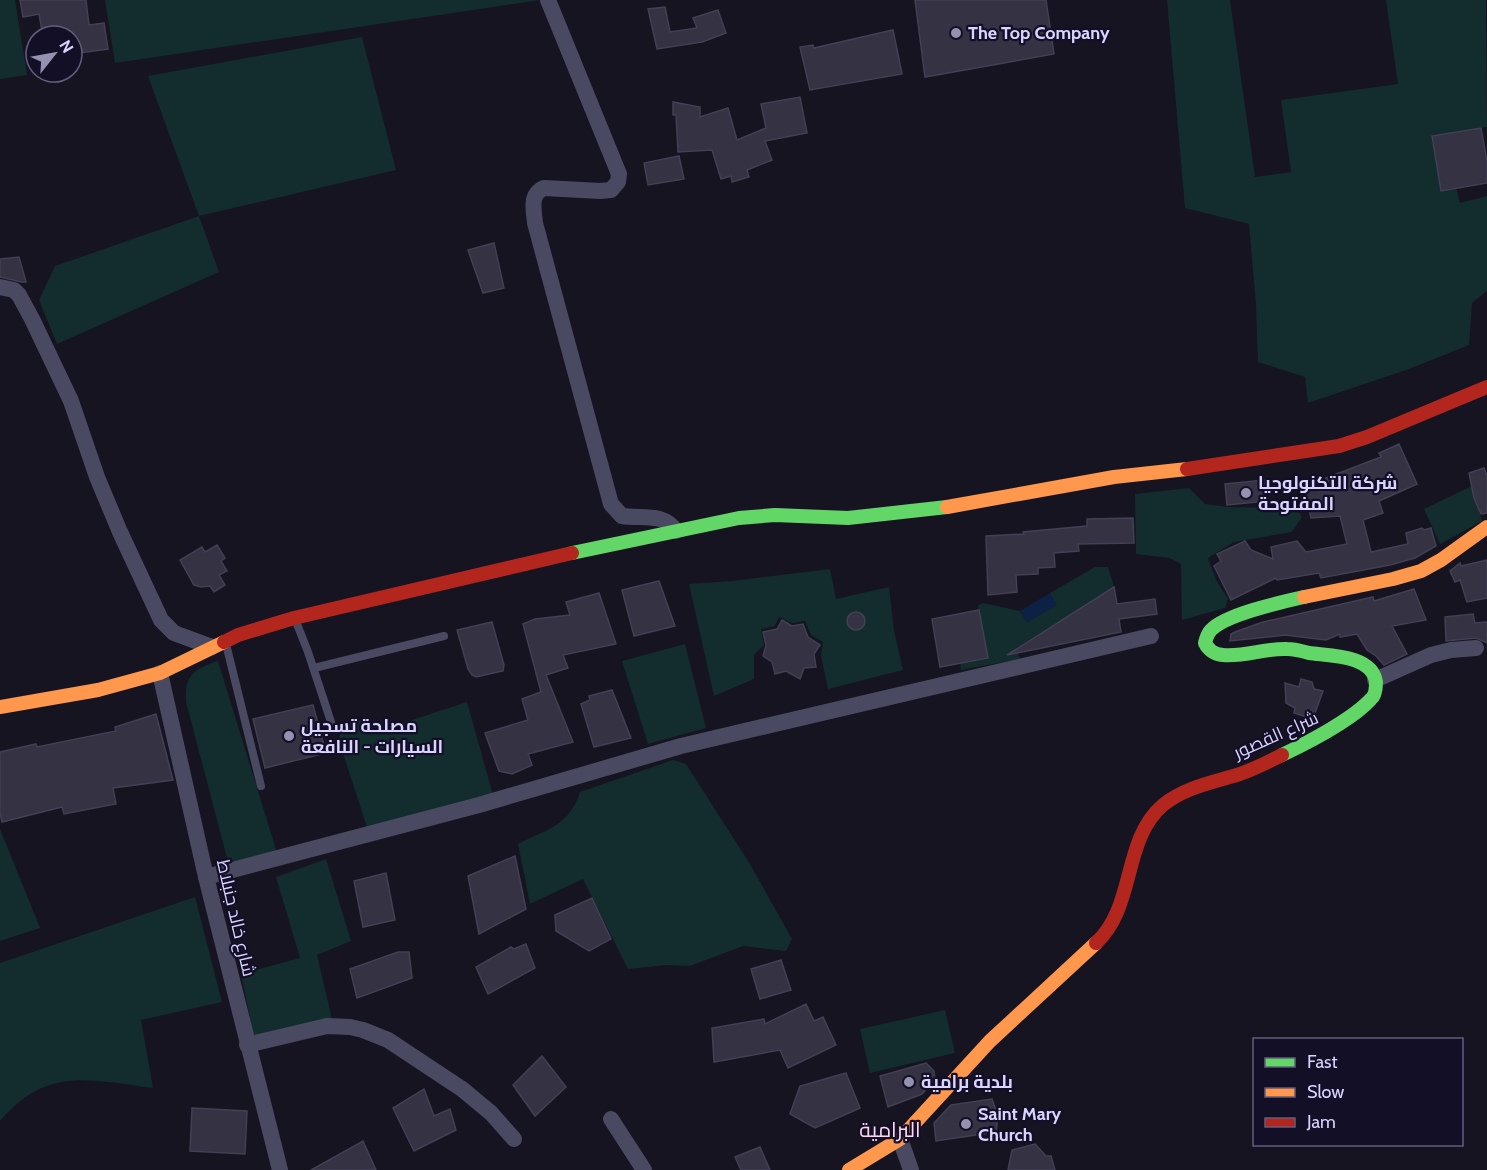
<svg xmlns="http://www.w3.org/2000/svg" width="1487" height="1170" viewBox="0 0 1487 1170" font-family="Cabin,Cairo,sans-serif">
<rect width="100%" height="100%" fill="#161421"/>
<g fill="#132c2d">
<polygon points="0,0 15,0 27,75 0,79"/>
<polygon points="105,0 540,0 115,63"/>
<polygon points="1167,0 1230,0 1255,177 1291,172 1281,100 1398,84 1386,0 1486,0 1487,127 1432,136 1442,190 1456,188 1460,203 1487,196 1487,291 1472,303 1469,345 1409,369 1308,403 1305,377 1258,362 1256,305 1249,224 1185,208"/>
<polygon points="362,37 396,170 199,216 219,272 57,344 39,300 55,266 199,216 148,76"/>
<polygon points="1472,486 1482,521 1440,544 1424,509"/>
<polygon points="1189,488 1205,504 1229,507 1296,508 1302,517 1292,532 1234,542 1208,558 1216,580 1228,599 1225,608 1182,620 1181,564 1170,558 1136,554 1135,494"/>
<polygon points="1095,567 1108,567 1114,587 1007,654 1018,653 1020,659 961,670 960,663 987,658 978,605 983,603 1020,611 1027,622 1056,605 1050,593"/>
<polygon points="830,569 836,599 889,587 894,631 903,670 828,689 821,656 823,642 811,635 805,621 792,623 779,617 775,626 761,629 764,645 754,655 754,679 714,696 689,584 732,581"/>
<polygon points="685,644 706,728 648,744 622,661"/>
<path d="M218,661L278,856L241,864L227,858L186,702C184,675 194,669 218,661Z"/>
<polygon points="467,702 493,795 367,827 339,741 341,728 358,720 400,724"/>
<path d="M673,760L686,764L750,864L792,939L786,951L743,946L690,966L666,965L628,969L583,879L530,904L518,844C547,829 569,826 580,792Z"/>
<polygon points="0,829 40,928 0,941"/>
<polygon points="326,859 351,941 317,955 332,1019 254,1037 241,974 300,958 276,877"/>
<path d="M195,897L222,1002L141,1020L153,1088C89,1080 47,1066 0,1121V963Z"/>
<polygon points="945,1010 955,1053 870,1073 860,1029"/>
</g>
<polygon fill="#0d2144" points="1050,593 1057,605 1027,622 1020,611"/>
<g fill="#343243" stroke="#433f54" stroke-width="1.5">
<polygon points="20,0 86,0 89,25 104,23 108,49 72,54 72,36 43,36 39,14 23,17"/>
<polygon points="915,0 1046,0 1054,54 925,77"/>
<polygon points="665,7 670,32 697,28 693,18 718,10 726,33 702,42 657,49 648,9"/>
<polygon points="893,30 902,74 810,90 800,47 813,45 814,48"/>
<polygon points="800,97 807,133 765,141 772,160 747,170 749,177 732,182 731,176 721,179 712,150 678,152 676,115 673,115 673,102 700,107 700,117 728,108 737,140 766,128 761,104"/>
<polygon points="1481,128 1487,161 1487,183 1441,191 1432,136"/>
<polygon points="679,156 684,179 648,185 644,163"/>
<polygon points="494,243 504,288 483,293 468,250"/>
<polygon points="19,257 26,282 21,282 0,277 0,259"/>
<polygon points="1399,444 1417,484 1379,501 1383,513 1363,520 1371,552 1408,544 1406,533 1422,528 1424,530 1431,528 1436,546 1415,558 1390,565 1321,578 1319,573 1277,580 1276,578 1231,600 1214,566 1221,561 1217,554 1245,541 1251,550 1273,559 1271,547 1297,541 1306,552 1347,544 1340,516 1311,518 1304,490 1329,492 1326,478 1381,457 1379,453"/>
<polygon points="1484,468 1487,476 1487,513 1481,514 1474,498 1469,473"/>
<polygon points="1265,480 1267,501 1227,505 1225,484"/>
<polygon points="1133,518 1134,543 1078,544 1079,551 1054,553 1055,567 1038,568 1038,574 1016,575 1017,592 988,595 986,536 1024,534 1023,532 1087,526 1087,519"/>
<polygon points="217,545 225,558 221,561 227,571 219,575 225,585 214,592 210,586 201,587 194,585 180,560 202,547 205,552"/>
<polygon points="1487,560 1487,598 1467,602 1460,580 1455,582 1450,571 1460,563 1461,566"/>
<polygon points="659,581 675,626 634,636 622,590"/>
<polygon points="1114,587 1117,604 1155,599 1157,614 1119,619 1121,632 1007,655"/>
<polygon points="1414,589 1426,620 1392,626 1407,654 1384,665 1376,656 1367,650 1357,634 1340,637 1340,634 1326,640 1285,635 1230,641 1231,634 1235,632 1263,622 1373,597 1374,601"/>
<polygon points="599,593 616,644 563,655 568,668 546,675 573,742 528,754 532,765 512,774 499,771 485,733 528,720 522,699 541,692 523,624 535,619 570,615 566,602"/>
<polygon points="979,610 988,658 940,667 932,619"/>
<circle cx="856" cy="621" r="9"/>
<polygon points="1473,614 1475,623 1487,622 1487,643 1476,638 1446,641 1445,617"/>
<polygon points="782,620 792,626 803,624 808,637 820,645 814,654 816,667 804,668 800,679 786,671 775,674 772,662 763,656 766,645 763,632 777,629"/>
<polygon points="492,622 504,665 503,671 476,677 472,675 468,669 457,630"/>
<polygon points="1301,679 1312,682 1314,689 1323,691 1315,713 1309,711 1307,717 1294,713 1295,708 1286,703 1285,683 1299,687"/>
<polygon points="612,690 631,738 594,747 581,704 590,700 589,696"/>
<polygon points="313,705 326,753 265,768 253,719"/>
<polygon points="156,714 173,780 113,788 116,804 64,814 62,807 2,822 0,813 0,752 36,744 37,747 116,731 115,727"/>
<polygon points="515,856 526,909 479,934 468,876"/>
<polygon points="386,873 395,920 363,927 354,881"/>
<polygon points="592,898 611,939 589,951 556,931 555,915"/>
<polygon points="526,944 535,968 488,994 476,967 511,947 514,949"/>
<polygon points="398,952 409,952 412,978 357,998 350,969"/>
<polygon points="781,960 791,990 760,999 751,969"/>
<polygon points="806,1004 814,1021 823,1017 836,1045 788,1068 780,1050 714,1062 712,1028 764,1019 765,1024"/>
<polygon points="542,1056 566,1087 535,1116 513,1085"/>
<polygon points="926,1063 934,1071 935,1079 922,1094 888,1107 880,1076"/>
<polygon points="846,1073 860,1108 815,1128 790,1114 800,1086"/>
<polygon points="424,1089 434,1116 450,1109 456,1130 414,1151 393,1108"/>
<polygon points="992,1099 998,1116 996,1132 936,1141 934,1123 951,1105"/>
<polygon points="192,1108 247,1111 245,1154 190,1151"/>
<polygon points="363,1141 376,1170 311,1170"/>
<polygon points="1035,1144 1046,1156 1051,1156 1055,1170 1008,1170 1012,1150"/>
<polygon points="760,1147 770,1170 741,1170 735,1157"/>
</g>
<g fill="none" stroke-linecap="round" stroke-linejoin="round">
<g stroke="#4a4962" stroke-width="8">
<polyline points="295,619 308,652 333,728"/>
<polyline points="226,644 261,786"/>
<polyline points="314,668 444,636"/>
</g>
<g stroke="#4a4962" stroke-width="16">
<path d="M548,0L619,174L618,182L611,190L600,191L544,188C529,194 534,210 535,223L611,504L622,516C642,519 663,512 676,531"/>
<polyline points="0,287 14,290 19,295 32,319 71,401 97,477 120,532 161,620 174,633 212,647"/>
<polyline points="160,673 206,877 280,1170"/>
<polyline points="1375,680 1431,655 1451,650 1476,648"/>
<polyline points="206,877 479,805 681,746 1151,636"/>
<polyline points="247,1045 327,1026 350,1027 363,1030 388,1040 462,1089 491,1113 514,1139"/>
<polyline points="611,1119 644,1170"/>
<polyline points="900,1139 911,1170"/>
</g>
<g stroke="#63d668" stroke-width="14">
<polyline points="572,553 739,518 775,515 848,518 947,507"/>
<path d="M1282,755C1307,743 1353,719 1371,699C1375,696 1376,688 1376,682C1372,655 1330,656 1309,653C1302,651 1294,649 1287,649C1265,648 1245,657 1223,655C1214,654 1209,651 1205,643C1206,639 1208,633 1211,630C1226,614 1282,602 1304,597"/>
</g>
<g stroke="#ff974d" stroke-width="14">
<polyline points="947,507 1114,477 1187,469"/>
<polyline points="1304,597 1393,579 1421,571 1441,560 1487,527"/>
<polyline points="0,707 98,690 160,673 224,642"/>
<polyline points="849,1170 900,1139 990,1041 1096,943"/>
</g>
<g stroke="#b3261e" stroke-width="14">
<polyline points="1187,469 1339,446 1367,437 1487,387"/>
<polyline points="224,642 238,635 294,618 572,553"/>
<path d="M1096,943C1136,906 1122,840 1163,805C1185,787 1214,782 1240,774C1254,769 1268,762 1282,755"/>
</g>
</g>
<g fill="#9591b1" stroke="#130f26" stroke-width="2">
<circle cx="956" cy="33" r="6"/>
<circle cx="1246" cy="493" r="6"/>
<circle cx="289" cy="736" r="6"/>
<circle cx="909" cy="1082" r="6"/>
<circle cx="966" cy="1124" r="6"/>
</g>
<g text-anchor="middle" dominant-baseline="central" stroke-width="4.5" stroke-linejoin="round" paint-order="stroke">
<g font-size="18" font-weight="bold" fill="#d9d4ff" stroke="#130f26" text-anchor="start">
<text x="968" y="33">The Top Company</text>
<text x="1258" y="483">شركة التكنولوجيا<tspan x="1258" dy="21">المفتوحة</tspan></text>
<text x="301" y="726">مصلحة تسجيل<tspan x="301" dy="21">السيارات - النافعة</tspan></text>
<text x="921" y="1082">بلدية برامية</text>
<text x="978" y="1114">Saint Mary<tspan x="978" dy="21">Church</tspan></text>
</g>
<g font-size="18" fill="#d9d4ff" stroke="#130f26">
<text transform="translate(1276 735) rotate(-24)">شراع القصور</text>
<text transform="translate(236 918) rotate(77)">شارع خالد جنبلاط</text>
</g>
<g font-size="21" fill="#ffd6f0" stroke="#130f26">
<text x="890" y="1129">البرامية</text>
</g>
</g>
<rect x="1253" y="1038" width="210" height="108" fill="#130f26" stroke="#625e7d" stroke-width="1.5"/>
<rect x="1265" y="1058" width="30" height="9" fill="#63d668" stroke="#625e7d" stroke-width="1.5"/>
<text x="1307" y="1068" font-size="18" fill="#d9d4ff">Fast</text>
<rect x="1265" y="1088" width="30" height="9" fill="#ff974d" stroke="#625e7d" stroke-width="1.5"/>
<text x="1307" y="1098" font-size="18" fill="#d9d4ff">Slow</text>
<rect x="1265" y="1118" width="30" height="9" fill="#b3261e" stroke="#625e7d" stroke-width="1.5"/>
<text x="1307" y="1128" font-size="18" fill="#d9d4ff">Jam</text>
<g transform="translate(54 54) rotate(59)"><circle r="28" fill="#130f26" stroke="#625e7d" stroke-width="1.5"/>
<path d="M0-4.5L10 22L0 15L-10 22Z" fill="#9591b1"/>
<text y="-9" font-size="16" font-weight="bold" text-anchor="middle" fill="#d9d4ff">N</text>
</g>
</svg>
